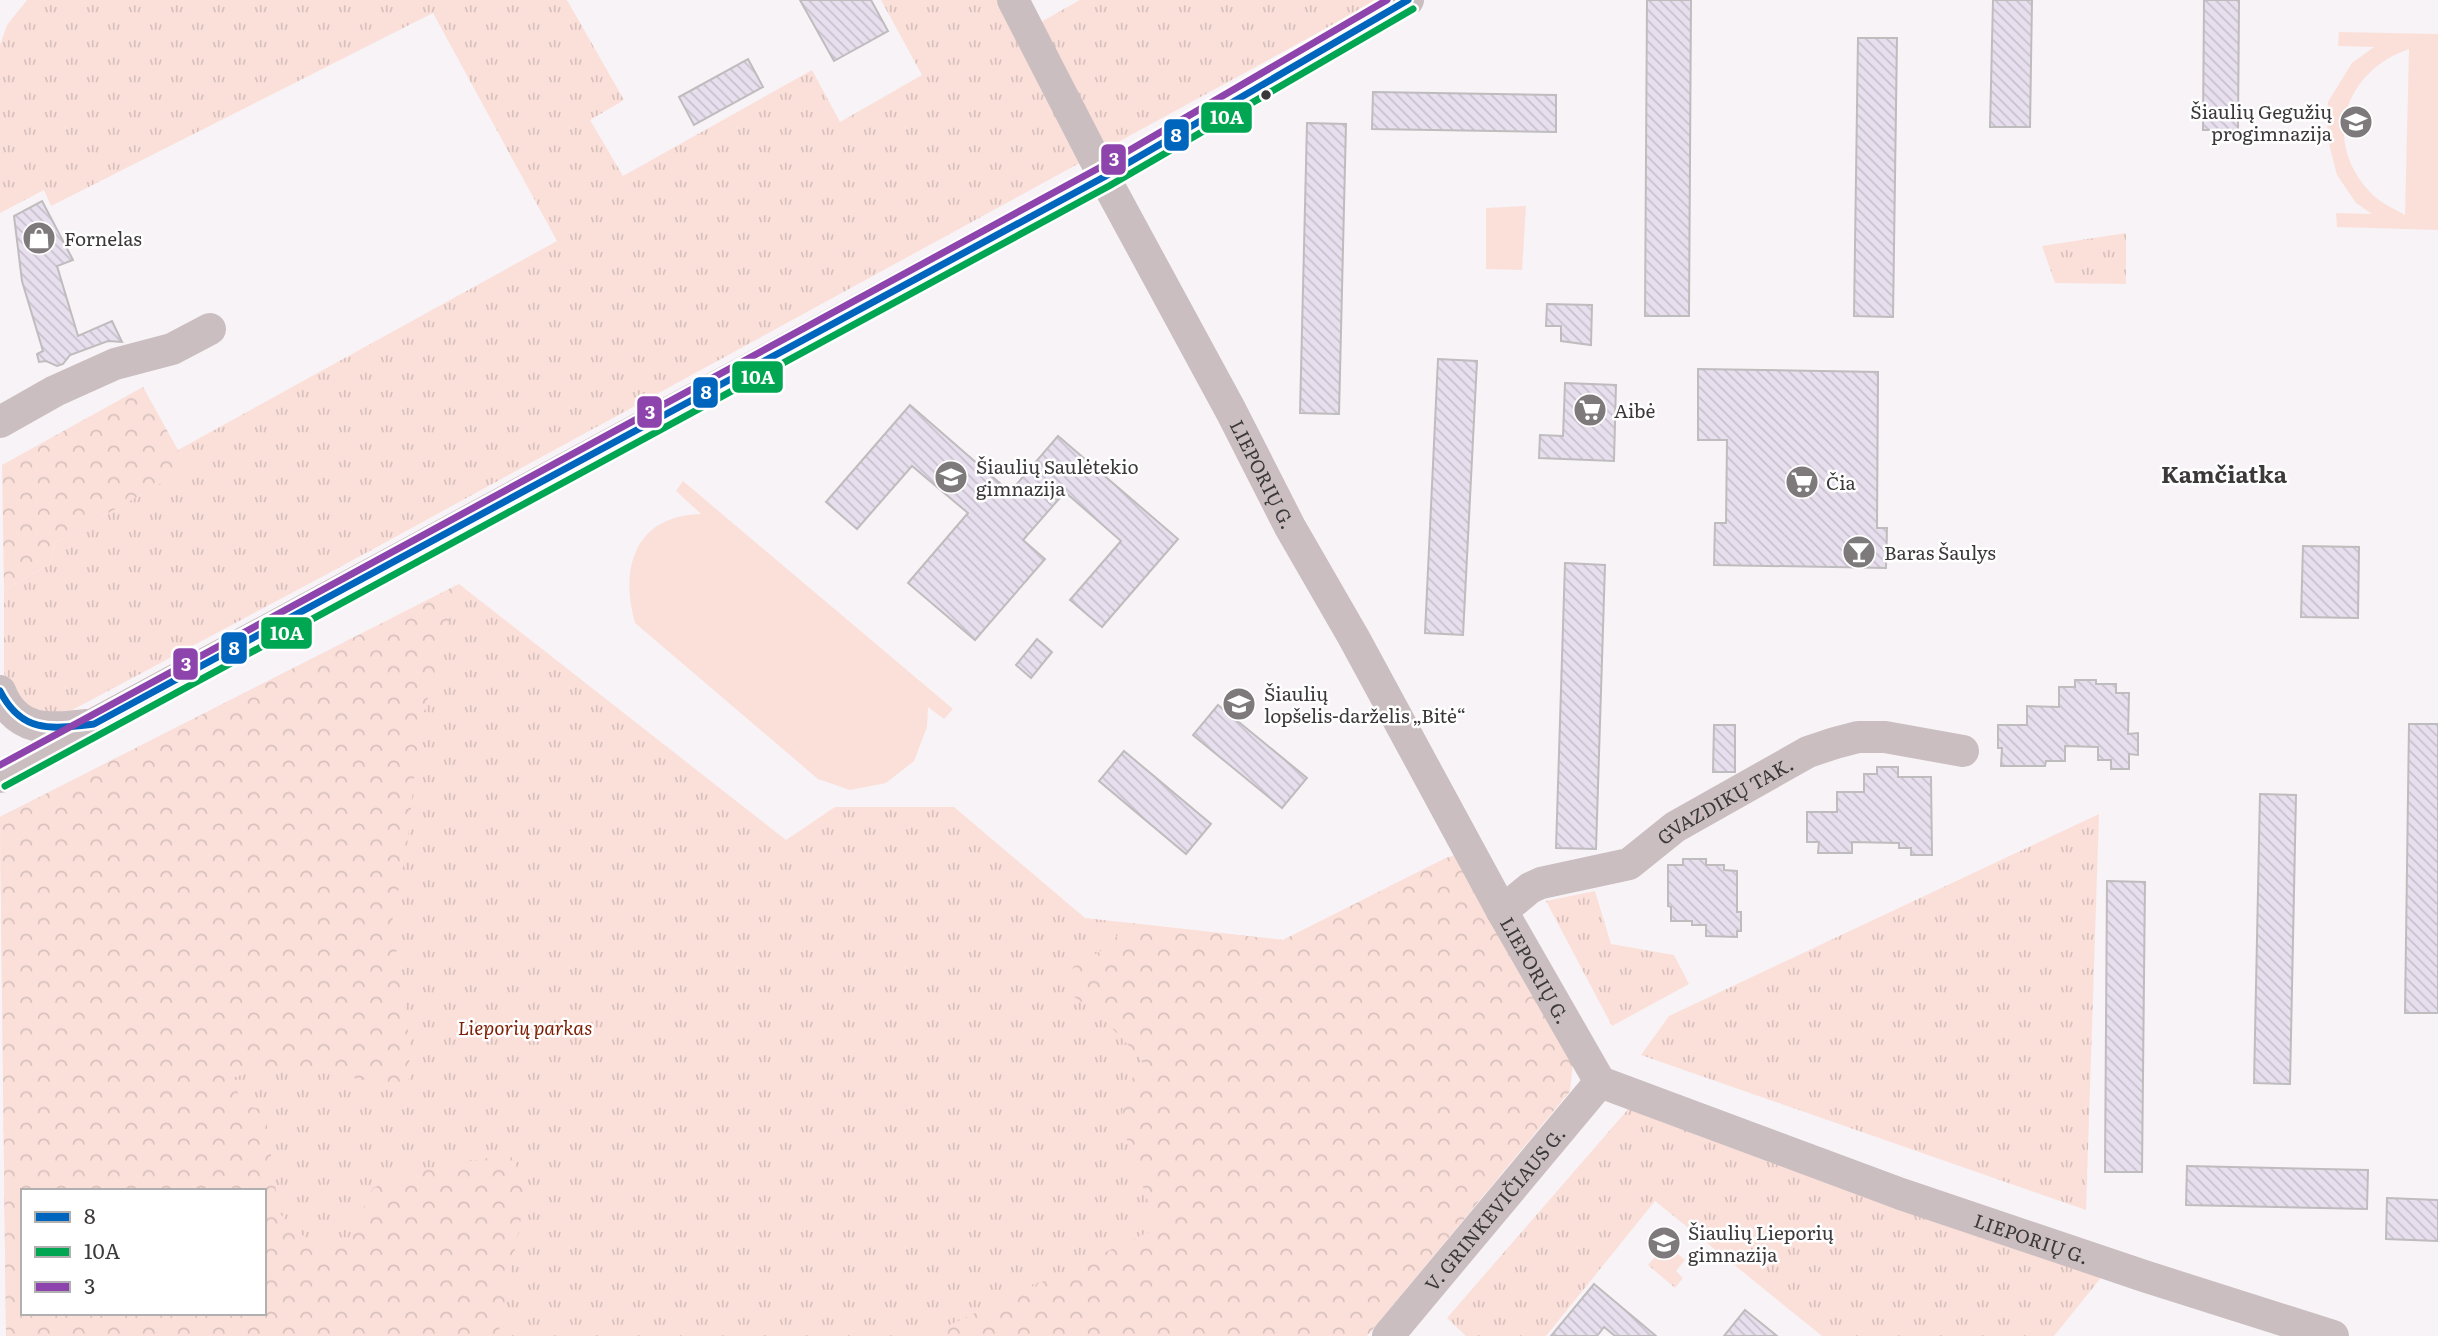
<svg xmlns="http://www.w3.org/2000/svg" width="2438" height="1336" viewBox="0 0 2438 1336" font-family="Literata,serif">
<defs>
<pattern id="grass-tufts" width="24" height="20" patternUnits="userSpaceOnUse" patternTransform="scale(1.75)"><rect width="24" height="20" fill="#fbe0da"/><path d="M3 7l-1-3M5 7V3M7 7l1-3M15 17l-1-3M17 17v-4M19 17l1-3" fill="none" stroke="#d8c1bc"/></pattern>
<pattern id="forest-crowns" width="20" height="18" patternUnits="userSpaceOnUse" patternTransform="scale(1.75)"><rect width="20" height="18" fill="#fbe0da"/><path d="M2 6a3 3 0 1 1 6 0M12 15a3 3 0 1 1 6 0" fill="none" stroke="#d8c1bc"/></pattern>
<pattern id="building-back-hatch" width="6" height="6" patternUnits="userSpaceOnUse" patternTransform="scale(1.75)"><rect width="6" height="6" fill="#e8dfee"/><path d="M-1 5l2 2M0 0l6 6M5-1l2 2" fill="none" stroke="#c8c0cd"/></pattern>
</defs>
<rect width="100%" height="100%" fill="#f8f3f6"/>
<g fill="url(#grass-tufts)" fill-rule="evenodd">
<polygon points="27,0 567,0 624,100 590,120 623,176 812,70 840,122 922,75 881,0 997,0 1016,36 1080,0 1378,0 331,572 63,715 33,716 7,684 4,672 4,590 50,564 55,543 187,468 178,450 557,241 433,13 51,206 44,190 0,213 0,45 7,25"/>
<polygon points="2126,233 2126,284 2055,283 2042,246"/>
<path d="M459,584L786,840L835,807H954L1085,918L1283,940L1446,858L1570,1091L1367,1336H6L0,817ZM23,1191H264V1313H23Z"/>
<polygon points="2099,814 2086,1210 1641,1055 1669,1016"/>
<polygon points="1595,891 1611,944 1674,955 1689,984 1612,1026 1546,901"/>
<polygon points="1630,1107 2104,1274 2054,1336 1822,1336 1655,1201 1546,1336 1466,1336 1447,1318"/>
<polygon points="1666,1244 1685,1260 1676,1271 1683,1278 1675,1288 1648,1265"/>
</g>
<g fill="url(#forest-crowns)" fill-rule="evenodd">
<polygon points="143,387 188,468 55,543 50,564 4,590 2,465"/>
<path d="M459,584L419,730L407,848L392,921L410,1044L409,1079L396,1085L330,1074L263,1068L232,1078L243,1105L265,1110L279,1213L311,1243L348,1240L373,1188L411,1172L510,1154L527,1187L498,1336H6L0,817ZM23,1191H264V1313H23Z"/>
<polygon points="1458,854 1573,1064 1570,1091 1367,1336 926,1336 1157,1228 1120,1119 1130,1081 1145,1063 1097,1012 1068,993 1073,967 1104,949 1130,923 1283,940 1446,858"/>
</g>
<g fill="#fbe0da" fill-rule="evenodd">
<path d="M2339,32L2438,34V230L2337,227L2336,213L2372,214L2356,203L2337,175L2327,136L2328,102L2352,63L2374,47L2338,46ZM2409,49L2405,215C2393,208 2377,201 2369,191C2322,139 2345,71 2409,49Z"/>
<polygon points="1526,206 1522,270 1486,269 1486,208"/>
<path d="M683,481L953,709L944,719L928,707L927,727L914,761L886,783L850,790L818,779L635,623C619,567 636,515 701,514L676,491Z"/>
</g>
<g fill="url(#building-back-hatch)" stroke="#bfbcbe" stroke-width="2">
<polygon points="800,0 871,0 888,31 834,61"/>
<polygon points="1647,0 1691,0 1689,316 1645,316"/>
<polygon points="1993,0 2032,0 2030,127 1990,127"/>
<polygon points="2204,0 2239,0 2238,130 2203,130"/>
<polygon points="1858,38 1897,38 1893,317 1854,316"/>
<polygon points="748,59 763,87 694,125 679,97"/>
<polygon points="1373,92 1556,95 1556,132 1372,129"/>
<polygon points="1307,123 1346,124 1339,414 1300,413"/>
<polygon points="42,201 73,260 57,266 78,336 112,321 122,342 108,341 70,355 63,364 57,366 46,361 39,362 37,354 43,351 22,281 14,216"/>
<polygon points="1547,304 1592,305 1591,345 1561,341 1561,326 1546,326"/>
<polygon points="1438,359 1477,361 1463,635 1425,633"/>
<polygon points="1698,369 1878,372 1877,528 1887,528 1886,568 1714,565 1715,523 1726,523 1727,440 1698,440"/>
<polygon points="1565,383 1616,385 1614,461 1539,458 1540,435 1563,436"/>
<polygon points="910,405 1010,492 1058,436 1178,539 1102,627 1070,600 1121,541 1065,492 1023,540 1045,559 975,640 908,583 968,513 912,466 857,529 826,502"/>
<polygon points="2303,546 2359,547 2358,618 2301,617"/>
<polygon points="1565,563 1605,565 1596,849 1556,848"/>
<polygon points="1037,639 1052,652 1031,678 1016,665"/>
<polygon points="2075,680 2096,680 2096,684 2116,684 2116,693 2129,693 2128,734 2138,733 2138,755 2129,754 2129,769 2111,769 2111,760 2098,760 2098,747 2065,746 2065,761 2046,761 2045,766 2001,766 2002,748 1998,748 1998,725 2027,725 2027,706 2059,707 2059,687 2075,687"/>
<polygon points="1218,705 1307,778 1282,808 1193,735"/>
<polygon points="2409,724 2438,724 2438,1013 2405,1013"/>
<polygon points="1714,725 1735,725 1735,772 1713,772"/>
<polygon points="1124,751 1211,824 1186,854 1099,781"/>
<polygon points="1877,767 1898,767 1898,777 1931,777 1932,855 1911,855 1911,848 1899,848 1899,843 1852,842 1852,853 1818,853 1819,842 1807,842 1807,812 1837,812 1837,792 1864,792 1864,774 1877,774"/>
<polygon points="2260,794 2296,795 2290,1084 2254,1083"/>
<polygon points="1683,859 1706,859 1706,865 1724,865 1724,870 1737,871 1737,912 1741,912 1741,931 1737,931 1737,937 1706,936 1706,925 1692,925 1692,921 1671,921 1671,907 1668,906 1668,865 1683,865"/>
<polygon points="2107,881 2145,882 2142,1172 2105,1172"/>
<polygon points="2187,1166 2368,1170 2367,1209 2186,1205"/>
<polygon points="2387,1198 2438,1200 2438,1241 2386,1239"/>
<polygon points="1594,1284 1656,1336 1615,1336 1604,1327 1597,1336 1551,1336"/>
<polygon points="1745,1310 1777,1336 1724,1336"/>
</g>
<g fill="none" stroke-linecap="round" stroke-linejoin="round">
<g stroke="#cabec0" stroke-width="32">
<path id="s1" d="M1013,0L1104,177L1231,411L1290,527L1354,638L1502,911L1600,1082L1901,1194L2144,1276L2333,1336"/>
<polyline points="0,422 55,391 115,364 172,349 210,329"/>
<path d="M0,691C16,733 49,729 86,725"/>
<polyline points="0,777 94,724 1104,177 1408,0"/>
<path id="s2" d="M1502,911L1530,888L1541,883L1629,864L1675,827L1808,752L1835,743L1858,737H1885L1963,751"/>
<path id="s3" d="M1388,1336L1600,1082"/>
</g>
<defs>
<path id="bus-1" d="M0,691C22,734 52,729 94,724L1104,177L1408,0"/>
<polyline id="bus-2" points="5,786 1109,186 1413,9"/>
<polyline id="bus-3" points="0,765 1099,168 1387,0"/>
</defs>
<use href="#bus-1" stroke="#fff" stroke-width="12"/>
<use href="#bus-2" stroke="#fff" stroke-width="12"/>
<use href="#bus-3" stroke="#fff" stroke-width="12"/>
<use href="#bus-1" stroke="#0065bd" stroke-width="7"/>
<use href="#bus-2" stroke="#00a651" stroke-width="7"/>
<use href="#bus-3" stroke="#8e44ad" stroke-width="7"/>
</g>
<defs>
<symbol id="school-disc" viewBox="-11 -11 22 22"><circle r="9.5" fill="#7e7a7c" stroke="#fff"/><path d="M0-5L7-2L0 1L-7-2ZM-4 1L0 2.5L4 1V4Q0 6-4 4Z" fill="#fff"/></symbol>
<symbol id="shop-disc" viewBox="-11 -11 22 22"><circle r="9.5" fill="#7e7a7c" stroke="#fff"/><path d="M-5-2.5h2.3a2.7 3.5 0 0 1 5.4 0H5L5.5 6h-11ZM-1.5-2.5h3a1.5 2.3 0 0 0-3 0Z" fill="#fff"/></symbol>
<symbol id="supermarket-disc" viewBox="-11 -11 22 22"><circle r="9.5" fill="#7e7a7c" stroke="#fff"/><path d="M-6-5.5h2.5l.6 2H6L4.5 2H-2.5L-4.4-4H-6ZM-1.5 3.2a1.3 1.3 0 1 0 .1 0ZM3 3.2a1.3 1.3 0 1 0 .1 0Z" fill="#fff"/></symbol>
<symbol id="bar-disc" viewBox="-11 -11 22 22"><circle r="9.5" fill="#7e7a7c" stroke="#fff"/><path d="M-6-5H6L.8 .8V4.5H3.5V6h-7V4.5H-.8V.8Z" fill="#fff"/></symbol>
</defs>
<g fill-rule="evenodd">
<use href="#school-disc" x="2337" y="103" width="38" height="38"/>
<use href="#shop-disc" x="20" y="219" width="38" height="38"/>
<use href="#supermarket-disc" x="1571" y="391" width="38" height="38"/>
<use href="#school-disc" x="932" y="458" width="38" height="38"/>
<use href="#supermarket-disc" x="1783" y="463" width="38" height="38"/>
<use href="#bar-disc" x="1840" y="533" width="38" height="38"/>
<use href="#school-disc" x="1220" y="685" width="38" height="38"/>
<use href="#school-disc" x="1645" y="1224" width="38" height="38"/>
</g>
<circle fill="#3c393b" stroke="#fff" stroke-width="2.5" cx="1266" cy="95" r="6"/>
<g text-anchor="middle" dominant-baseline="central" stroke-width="5" stroke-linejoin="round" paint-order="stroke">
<g font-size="19" fill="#3c393b" stroke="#fff" text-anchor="start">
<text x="2332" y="111" text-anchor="end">Šiaulių Gegužių<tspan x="2332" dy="22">progimnazija</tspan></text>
<text x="64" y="238">Fornelas</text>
<text x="1614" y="410">Aibė</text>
<text x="976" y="466">Šiaulių Saulėtekio<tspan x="976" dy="22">gimnazija</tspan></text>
<text x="1826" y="482">Čia</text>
<text x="1884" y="552">Baras Šaulys</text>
<text x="1264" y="693">Šiaulių<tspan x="1264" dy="22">lopšelis-darželis „Bitė“</tspan></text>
<text x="1688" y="1232">Šiaulių Lieporių<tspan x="1688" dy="22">gimnazija</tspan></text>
</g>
<g font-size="19" fill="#3c393b" stroke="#fff">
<text stroke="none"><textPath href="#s1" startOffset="536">LIEPORIŲ G.</textPath></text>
<text stroke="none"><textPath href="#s2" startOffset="254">GVAZDIKŲ TAK.</textPath></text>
<text stroke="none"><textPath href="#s1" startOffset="1102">LIEPORIŲ G.</textPath></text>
<text stroke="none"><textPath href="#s3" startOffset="166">V. GRINKEVIČIAUS G.</textPath></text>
<text stroke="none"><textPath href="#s1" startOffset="1690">LIEPORIŲ G.</textPath></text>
</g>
<g font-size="19" font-style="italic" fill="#7c1e03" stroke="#fff">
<text x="525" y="1027">Lieporių parkas</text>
</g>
<g font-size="23" font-weight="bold" fill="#3c393b" stroke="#fff">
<text x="2224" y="473">Kamčiatka</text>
</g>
</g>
<g stroke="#fff" stroke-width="2.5">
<rect x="1200" y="101" width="53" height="33" rx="7" fill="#00a651"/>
<rect x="1163" y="118" width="27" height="34" rx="7" fill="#0065bd"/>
<rect x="1100" y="143" width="27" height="33" rx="7" fill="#8e44ad"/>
<rect x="731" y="360" width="53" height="34" rx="7" fill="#00a651"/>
<rect x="692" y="376" width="27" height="33" rx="7" fill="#0065bd"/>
<rect x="636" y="395" width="27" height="34" rx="7" fill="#8e44ad"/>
<rect x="260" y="616" width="53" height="34" rx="7" fill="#00a651"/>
<rect x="220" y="631" width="28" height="34" rx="7" fill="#0065bd"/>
<rect x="172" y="647" width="27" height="34" rx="7" fill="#8e44ad"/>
</g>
<g font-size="19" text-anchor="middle" font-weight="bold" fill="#fff">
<text x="1227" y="124">10A</text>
<text x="1176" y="142">8</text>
<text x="1114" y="166">3</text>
<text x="758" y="384">10A</text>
<text x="706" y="399">8</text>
<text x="650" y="419">3</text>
<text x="287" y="640">10A</text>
<text x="234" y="655">8</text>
<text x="186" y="671">3</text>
</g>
<rect x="21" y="1189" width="245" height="126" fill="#ffffff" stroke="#b1b0b1" stroke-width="2"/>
<rect x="35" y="1212" width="35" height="10" fill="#0065bd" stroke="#b1b0b1" stroke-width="2"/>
<text x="84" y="1224" font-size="21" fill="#3c393b">8</text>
<rect x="35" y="1247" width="35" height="10" fill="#00a651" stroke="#b1b0b1" stroke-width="2"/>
<text x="84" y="1259" font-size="21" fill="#3c393b">10A</text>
<rect x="35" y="1282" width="35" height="10" fill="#8e44ad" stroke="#b1b0b1" stroke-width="2"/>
<text x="84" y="1294" font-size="21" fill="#3c393b">3</text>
</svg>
